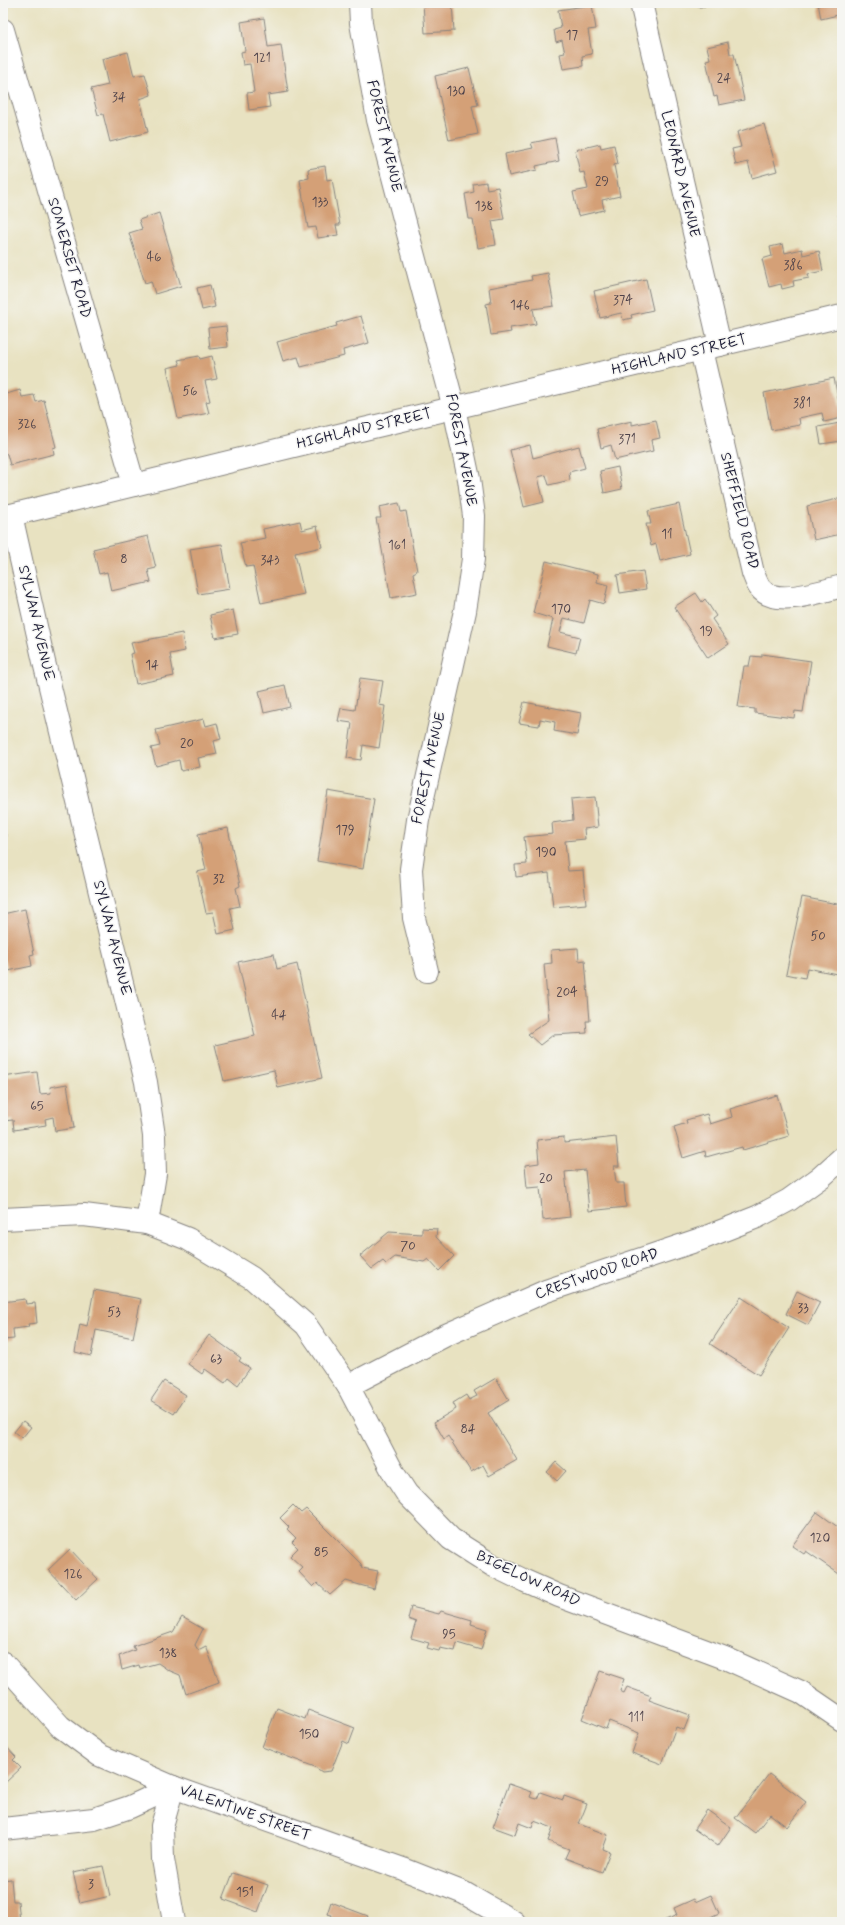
<svg xmlns="http://www.w3.org/2000/svg" width="845" height="1925" viewBox="0 0 845 1925" font-family="Mynerve,sans-serif">
<rect width="100%" height="100%" fill="#f6f6f2"/>
<filter id="ink" filterUnits="userSpaceOnUse"><feTurbulence type="fractalNoise" baseFrequency=".025" numOctaves="2"/><feDisplacementMap in="SourceGraphic" scale="8" xChannelSelector="R" yChannelSelector="G"/><feConvolveMatrix kernelMatrix="1 2 1 2 8 2 1 2 1" color-interpolation-filters="sRGB"/></filter>
<filter id="wash" filterUnits="userSpaceOnUse"><feTurbulence type="fractalNoise" baseFrequency=".012" numOctaves="4" result="noise"/><feDisplacementMap in="SourceGraphic" scale="16" xChannelSelector="R" yChannelSelector="G"/><feGaussianBlur stdDeviation="0.9" result="paint"/><feColorMatrix in="noise" values="0 0 0 0 0 0 0 0 0 0 0 0 0 0 0 0 0 1.4 0 .05"/><feComposite in="paint" operator="in"/></filter>
<g filter="url(#wash)">
<rect width="100%" height="100%" fill="#e8e2c1"/>
<g id="blocks">
<g fill="#d4a077">
<polygon points="423,3 452,3 454,31 425,33"/>
<polygon points="699,3 721,3 721,5 699,7"/>
<polygon points="818,3 842,3 842,14 821,19"/>
<polygon points="592,5 596,29 588,30 592,54 582,56 583,66 563,69 560,54 565,53 562,40 556,42 554,30 561,28 558,10"/>
<polygon points="264,18 268,47 281,45 288,92 268,95 270,107 249,110 247,93 254,92 250,64 243,65 241,52 245,51 241,22"/>
<polygon points="728,42 730,54 734,54 744,100 719,105 717,96 714,97 706,60 710,59 707,47"/>
<polygon points="128,52 134,76 145,74 151,95 140,99 148,132 110,142 103,114 98,115 91,89 108,85 102,59"/>
<polygon points="469,68 478,105 472,106 478,134 449,140 435,76"/>
<polygon points="764,124 777,171 752,178 748,162 736,165 732,149 741,147 737,132"/>
<polygon points="555,138 559,161 536,166 537,170 509,176 505,154 533,148 531,143"/>
<polygon points="600,144 601,148 614,145 618,164 614,165 620,196 602,200 604,210 578,216 573,192 588,189 584,172 580,173 575,150"/>
<polygon points="325,166 327,180 332,179 340,225 336,225 338,235 318,238 316,227 308,228 300,180 309,178 308,169"/>
<polygon points="486,182 487,189 498,187 504,219 492,221 496,245 478,248 473,219 469,219 465,194 474,192 473,184"/>
<polygon points="159,213 181,286 155,294 151,281 145,283 129,233 142,229 139,220"/>
<polygon points="842,214 842,227 838,215"/>
<polygon points="783,244 785,253 802,249 803,255 819,251 823,271 808,274 809,278 793,281 794,286 782,289 781,284 769,287 762,259 772,256 770,247"/>
<polygon points="548,273 554,306 533,309 536,324 510,328 511,332 491,335 486,304 491,303 489,288 532,280 531,276"/>
<polygon points="646,279 653,310 631,315 632,318 623,320 621,313 600,318 594,291"/>
<polygon points="210,285 215,307 202,310 197,288"/>
<polygon points="361,316 369,343 343,350 344,356 301,367 298,357 283,361 277,342 337,326 336,323"/>
<polygon points="226,326 228,347 210,349 208,328"/>
<polygon points="199,356 200,359 212,356 217,379 205,381 210,401 206,402 209,413 178,419 167,368 180,365 178,360"/>
<polygon points="834,378 842,418 824,422 822,413 799,418 800,425 771,430 764,393"/>
<polygon points="20,390 22,397 34,395 36,402 44,400 56,447 53,448 54,454 10,465 7,454 3,452 3,395"/>
<polygon points="656,420 660,438 651,440 653,451 615,460 611,445 601,448 597,429 632,421 632,425"/>
<polygon points="840,423 842,441 821,444 818,427"/>
<polygon points="530,445 533,458 579,446 585,468 569,472 570,480 549,485 546,475 538,477 544,502 524,507 510,450"/>
<polygon points="618,467 622,489 604,493 600,471"/>
<polygon points="842,498 841,534 814,540 807,506"/>
<polygon points="399,503 401,512 406,511 417,571 413,573 417,593 391,598 376,518 381,518 379,507"/>
<polygon points="679,504 690,554 660,561 656,544 651,546 646,524 651,524 648,511"/>
<polygon points="300,521 302,530 317,526 322,547 295,553 304,594 261,603 253,566 246,567 240,543 265,538 263,529"/>
<polygon points="148,536 156,568 148,570 151,582 111,591 107,572 99,574 93,549"/>
<polygon points="222,544 230,589 198,594 190,549"/>
<polygon points="546,561 598,574 597,582 608,585 604,604 590,600 584,623 564,618 560,632 580,637 576,653 547,646 553,619 533,613"/>
<polygon points="643,571 646,589 620,593 617,575"/>
<polygon points="696,593 702,602 705,599 716,616 712,619 729,644 708,658 674,607"/>
<polygon points="233,610 238,634 215,638 210,615"/>
<polygon points="182,633 185,651 170,654 174,676 136,684 130,654 134,653 131,643"/>
<polygon points="762,654 811,661 803,712 795,711 794,718 755,713 755,709 738,707 744,666 749,666 751,656 762,657"/>
<polygon points="360,678 383,681 379,705 385,706 379,748 363,745 361,760 347,758 352,723 338,721 341,708 355,710"/>
<polygon points="285,685 290,707 264,713 259,691"/>
<polygon points="524,702 581,713 577,735 554,731 555,722 540,719 539,726 519,723"/>
<polygon points="204,719 206,726 217,723 221,739 214,741 217,754 198,758 200,767 181,771 179,760 156,766 151,748 160,746 156,730"/>
<polygon points="328,791 374,799 363,869 317,861"/>
<polygon points="595,797 598,827 584,829 585,839 565,841 568,871 583,870 586,904 553,907 549,873 516,877 515,865 527,864 524,837 553,834 552,823 573,820 571,799"/>
<polygon points="3,823 6,836 3,837"/>
<polygon points="228,828 240,886 236,888 240,906 230,908 235,930 218,934 213,912 206,913 197,872 206,870 198,834"/>
<polygon points="802,897 842,905 842,975 807,968 805,978 786,974"/>
<polygon points="25,909 34,954 30,955 32,966 8,971 5,960 3,961 3,914"/>
<polygon points="578,948 579,961 585,960 590,1021 586,1021 587,1033 553,1035 540,1045 528,1034 549,1020 544,964 552,963 551,950"/>
<polygon points="274,954 277,969 297,964 322,1078 278,1088 274,1070 224,1081 215,1045 255,1036 238,962"/>
<polygon points="37,1072 40,1094 51,1093 50,1087 67,1084 74,1128 55,1131 53,1117 45,1119 46,1125 14,1130 13,1120 3,1121 3,1077"/>
<polygon points="777,1095 789,1136 743,1150 742,1147 706,1157 705,1151 683,1158 674,1127 687,1123 686,1120 707,1114 710,1124 732,1117 730,1109"/>
<polygon points="564,1137 564,1143 616,1137 619,1166 614,1166 616,1183 624,1183 626,1207 589,1211 585,1170 565,1172 570,1217 543,1220 540,1187 527,1188 525,1165 539,1163 537,1140"/>
<polygon points="422,1228 437,1229 436,1237 454,1256 439,1271 428,1259 424,1262 395,1257 386,1264 383,1261 372,1269 360,1256 389,1232 422,1234"/>
<polygon points="94,1290 141,1299 133,1338 96,1330 91,1356 75,1352 80,1324 87,1326"/>
<polygon points="797,1291 820,1302 808,1325 786,1314"/>
<polygon points="741,1297 789,1328 759,1375 710,1344"/>
<polygon points="25,1299 26,1304 35,1303 37,1323 28,1324 29,1327 13,1329 14,1339 3,1340 3,1302"/>
<polygon points="209,1335 241,1358 239,1361 250,1368 238,1385 229,1378 225,1383 205,1369 202,1374 188,1364"/>
<polygon points="496,1378 509,1400 488,1413 517,1460 489,1476 483,1465 471,1472 448,1436 444,1439 434,1422 456,1409 453,1403 466,1395 469,1400 477,1396 474,1391"/>
<polygon points="164,1381 186,1395 174,1414 151,1400"/>
<polygon points="23,1421 31,1427 22,1438 14,1432"/>
<polygon points="556,1462 566,1471 557,1481 547,1472"/>
<polygon points="293,1505 301,1513 306,1509 361,1564 362,1568 378,1571 374,1589 346,1581 330,1595 317,1583 313,1587 299,1572 303,1568 290,1556 298,1548 292,1542 296,1538 287,1529 289,1527 280,1518"/>
<polygon points="817,1512 842,1530 842,1576 806,1551 804,1554 792,1546"/>
<polygon points="70,1549 98,1579 76,1600 48,1570"/>
<polygon points="411,1607 439,1614 441,1611 472,1620 471,1624 487,1629 481,1650 457,1643 455,1651 440,1648 439,1651 427,1648 429,1643 411,1638 416,1622 408,1619"/>
<polygon points="182,1617 203,1629 195,1645 198,1650 206,1646 219,1682 186,1694 180,1675 168,1670 158,1663 140,1668 139,1665 122,1670 119,1656 135,1650 133,1646 173,1632"/>
<polygon points="600,1671 624,1679 620,1691 624,1693 627,1687 651,1696 649,1700 690,1715 684,1730 676,1727 662,1764 632,1753 639,1733 609,1721 606,1729 582,1719"/>
<polygon points="277,1708 305,1719 308,1710 355,1728 349,1744 343,1741 331,1771 322,1772 315,1767 262,1747"/>
<polygon points="3,1743 16,1757 13,1760 21,1768 5,1783 3,1781"/>
<polygon points="769,1774 806,1802 787,1827 770,1814 755,1833 735,1818"/>
<polygon points="509,1784 532,1792 530,1797 537,1799 540,1792 563,1800 564,1796 587,1804 579,1824 608,1835 603,1849 610,1852 602,1872 565,1858 569,1849 548,1841 553,1828 534,1821 532,1828 519,1823 515,1835 493,1827"/>
<polygon points="707,1810 731,1827 718,1846 694,1829"/>
<polygon points="103,1866 110,1896 80,1903 73,1872"/>
<polygon points="233,1873 268,1885 258,1912 223,1899"/>
<polygon points="11,1879 13,1901 18,1901 20,1922 3,1922 3,1880"/>
<polygon points="711,1895 719,1913 704,1920 705,1922 661,1922 677,1915 674,1908 694,1899 695,1902"/>
<polygon points="331,1902 368,1916 365,1922 329,1922 332,1915 327,1914"/>
</g>
</g>
</g>
<g filter="url(#ink)">
<use href="#blocks" fill-opacity="0" stroke="#85827e" stroke-width="1"/>
<g fill="none" stroke-linecap="round" stroke-linejoin="round">
<defs>
<g id="street">
<polyline points="360,3 361,23 378,120 454,408 469,479 474,516 473,559 465,611 418,820 411,869 414,918 427,971"/>
<polyline points="641,3 720,345"/>
<polyline points="3,30 134,485"/>
<path d="M701,350L753,573C755,578 757,584 760,588C775,608 823,591 842,586"/>
<polyline points="3,517 343,434 842,316"/>
<polyline points="3,1219 84,1215 147,1223 155,1174 154,1136 146,1082 44,662 11,515"/>
<polyline points="147,1223 188,1239 252,1278 306,1325 348,1386 394,1474 407,1494 451,1539 492,1565 525,1581 559,1596 725,1658 801,1692 842,1720"/>
<polyline points="348,1386 446,1335 546,1291 701,1239 757,1217 789,1200 821,1177 842,1158"/>
<polyline points="173,1787 162,1826 163,1859 174,1922"/>
<polyline points="3,1829 94,1819 130,1807 173,1787"/>
</g>
<polyline id="secondary" points="3,1663 60,1726 99,1755 173,1787 403,1869 464,1893 514,1922"/>
</defs>
<use href="#street" stroke="#85827e" stroke-width="24"/>
<use href="#secondary" stroke="#85827e" stroke-width="24"/>
<use href="#street" stroke="#fff" stroke-width="22"/>
<use href="#secondary" stroke="#fff" stroke-width="22"/>
</g>
</g>
<g text-anchor="middle" dominant-baseline="central" stroke-width="3" stroke-linejoin="round" paint-order="stroke">
<g font-size="13" fill="#4e424a">
<text x="572" y="35">17</text>
<text x="262" y="58">121</text>
<text x="724" y="78">24</text>
<text x="456" y="91">130</text>
<text x="119" y="97">34</text>
<text x="602" y="181">29</text>
<text x="320" y="202">133</text>
<text x="484" y="206">138</text>
<text x="154" y="257">46</text>
<text x="793" y="265">386</text>
<text x="623" y="300">374</text>
<text x="520" y="305">146</text>
<text x="190" y="391">56</text>
<text x="802" y="403">381</text>
<text x="27" y="424">326</text>
<text x="627" y="439">371</text>
<text x="667" y="534">11</text>
<text x="397" y="545">161</text>
<text x="124" y="559">8</text>
<text x="270" y="560">343</text>
<text x="561" y="609">170</text>
<text x="706" y="631">19</text>
<text x="152" y="665">14</text>
<text x="187" y="743">20</text>
<text x="345" y="830">179</text>
<text x="546" y="852">190</text>
<text x="219" y="879">32</text>
<text x="818" y="936">50</text>
<text x="567" y="992">204</text>
<text x="279" y="1015">44</text>
<text x="37" y="1106">65</text>
<text x="546" y="1178">20</text>
<text x="408" y="1246">70</text>
<text x="803" y="1308">33</text>
<text x="114" y="1312">53</text>
<text x="216" y="1359">63</text>
<text x="468" y="1429">84</text>
<text x="820" y="1538">120</text>
<text x="321" y="1552">85</text>
<text x="73" y="1574">126</text>
<text x="449" y="1634">95</text>
<text x="168" y="1653">138</text>
<text x="636" y="1717">111</text>
<text x="309" y="1734">150</text>
<text x="91" y="1884">3</text>
<text x="245" y="1892">151</text>
</g>
<g font-size="15" fill="#22223b" stroke="#f6f6f2">
<text transform="translate(384 136) rotate(77)">FOREST AVENUE</text>
<text transform="translate(680 174) rotate(77)">LEONARD AVENUE</text>
<text transform="translate(69 258) rotate(74)">SOMERSET ROAD</text>
<text transform="translate(679 355) rotate(-13)">HIGHLAND STREET</text>
<text transform="translate(364 429) rotate(-13)">HIGHLAND STREET</text>
<text transform="translate(461 450) rotate(79)">FOREST AVENUE</text>
<text transform="translate(739 511) rotate(76)">SHEFFIELD ROAD</text>
<text transform="translate(36 623) rotate(77)">SYLVAN AVENUE</text>
<text transform="translate(429 768) rotate(-78)">FOREST AVENUE</text>
<text transform="translate(112 938) rotate(76)">SYLVAN AVENUE</text>
<text transform="translate(597 1274) rotate(-19)">CRESTWOOD ROAD</text>
<text transform="translate(528 1579) rotate(25)">BIGELOW ROAD</text>
<text transform="translate(245 1813) rotate(20)">VALENTINE STREET</text>
</g>
</g>
<rect width="845" height="1925" fill="none" stroke="#f6f6f2" stroke-width="16"/>
</svg>
